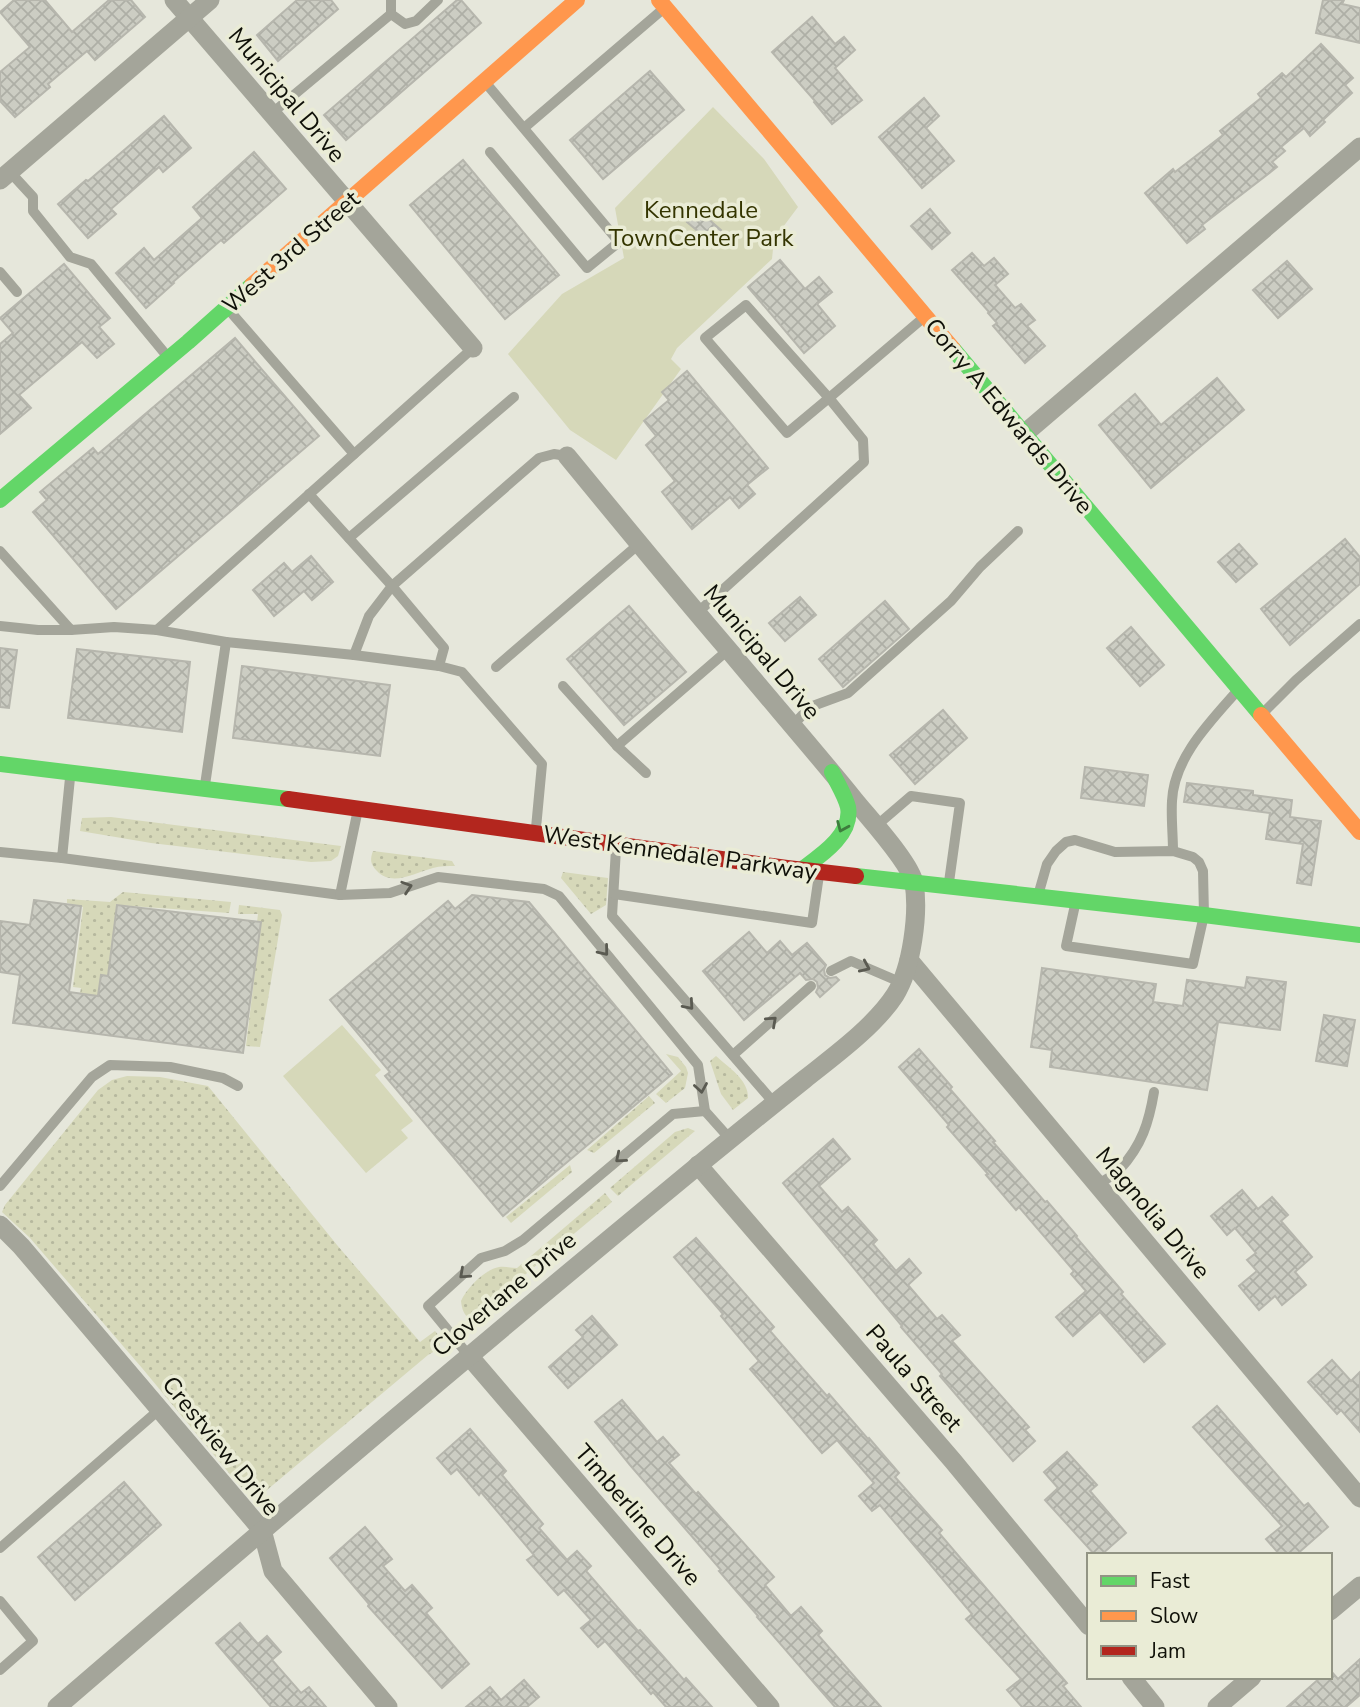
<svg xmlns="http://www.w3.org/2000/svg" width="1360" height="1707" viewBox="0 0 1360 1707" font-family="'Nunito Sans',sans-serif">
<defs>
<pattern id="grass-dots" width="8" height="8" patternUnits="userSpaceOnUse" patternTransform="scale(1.75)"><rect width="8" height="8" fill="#d6d8b9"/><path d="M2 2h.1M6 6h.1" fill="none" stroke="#b6b89e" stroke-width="1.8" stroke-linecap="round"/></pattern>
<pattern id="building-cross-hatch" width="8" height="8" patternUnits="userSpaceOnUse" patternTransform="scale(1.75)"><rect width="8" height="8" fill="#cccdc3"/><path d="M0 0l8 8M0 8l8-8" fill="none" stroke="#aeafa6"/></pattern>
</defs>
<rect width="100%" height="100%" fill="#e6e7db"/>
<g fill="url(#grass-dots)">
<polygon points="111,817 341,846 338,856 331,861 311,862 151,843 80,831 82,818"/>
<path d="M373,851L452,861L455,866C448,866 440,866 433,868C414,873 392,887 377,871C370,864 370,859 373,851Z"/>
<polygon points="563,872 608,878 606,905 591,914 561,878"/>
<polygon points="123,892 231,902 229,913 117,905 108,976 101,975 98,996 80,993 81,988 73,987 83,907 67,903 67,899 110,902"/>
<polygon points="239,905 280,910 282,915 260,1047 246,1046 261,922 257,922 258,914 238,914"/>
<polygon points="666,1054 678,1057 686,1067 688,1073 685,1088 666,1103 656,1094 681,1071"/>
<path d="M716,1056C728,1067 749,1080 748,1098L733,1110L721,1094L710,1061Z"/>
<polygon points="127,1076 160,1077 208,1086 337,1245 420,1342 435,1331 440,1337 440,1348 428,1355 261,1495 248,1493 238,1484 142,1368 30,1238 2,1212 5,1205 98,1090 112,1080"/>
<polygon points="649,1096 655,1103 594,1153 587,1150"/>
<polygon points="688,1128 695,1131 618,1196 610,1188 675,1132"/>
<polygon points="570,1165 572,1172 511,1223 506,1217"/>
<path d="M605,1193L612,1202L471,1320C464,1315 462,1310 461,1301C467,1288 484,1270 499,1267C505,1266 511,1268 517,1268Z"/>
</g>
<g fill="#d6d8b9">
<polygon points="713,107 764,159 798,207 774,239 772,259 677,348 671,359 681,369 616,460 570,430 508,354 562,294 624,258 615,208"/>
<polygon points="342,1025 381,1070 375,1075 413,1121 401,1130 408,1138 366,1173 283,1076"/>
</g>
<g fill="url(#building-cross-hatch)" stroke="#b6b6ad" stroke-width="2">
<polygon points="14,0 45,0 72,32 109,0 131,0 145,17 95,60 87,51 48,84 50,87 15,117 0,101 0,72 30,47 0,12"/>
<polygon points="297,0 331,0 338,9 278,61 257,35"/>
<polygon points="457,0 461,0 481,23 346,140 324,115"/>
<polygon points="1323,0 1344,0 1342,4 1360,8 1360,43 1316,33"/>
<polygon points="812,17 835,44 844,37 855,50 835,68 862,100 832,124 814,102 815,101 772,52"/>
<polygon points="1321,44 1353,78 1345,85 1352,93 1323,120 1325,122 1310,136 1304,128 1281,147 1285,151 1272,162 1277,167 1202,225 1205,229 1187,243 1145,193 1173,169 1175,172 1223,135 1220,131 1261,98 1258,94 1282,73 1286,77"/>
<polygon points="650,71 684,110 603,179 570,140"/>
<polygon points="924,98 939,116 926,128 954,161 922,188 879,137"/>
<polygon points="164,116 191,148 163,172 159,167 111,209 116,214 88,238 58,204 86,180 88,181"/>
<polygon points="254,152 286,189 224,243 221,240 173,282 174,283 146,308 116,273 144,248 154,260 202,218 193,207"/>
<polygon points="463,160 559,275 505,319 410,205"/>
<polygon points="697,209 721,230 711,242 687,222"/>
<polygon points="930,209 950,233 932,249 911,226"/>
<polygon points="972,253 984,266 994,258 1008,274 995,285 1015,308 1021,304 1035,320 1027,326 1045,346 1025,363 993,326 997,323 988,313 989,312 952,270"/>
<polygon points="780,260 805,289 819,277 832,292 817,304 835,326 804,353 748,287"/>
<polygon points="1287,261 1312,289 1278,318 1253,290"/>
<polygon points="64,264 110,318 99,327 114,344 97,358 82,342 19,395 31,408 0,434 0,344 13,333 0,318"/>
<polygon points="235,338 319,436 116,609 33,512 47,500 40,492 93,448 98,454"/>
<polygon points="687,371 768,468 747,485 755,494 739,508 730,497 692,529 662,492 675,481 646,445 656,436 644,421 669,400 662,392"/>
<polygon points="1217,378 1244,410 1151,488 1099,425 1135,394 1161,425"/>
<polygon points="1345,539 1360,557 1360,584 1290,645 1261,609"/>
<polygon points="1239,544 1257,564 1236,582 1218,562"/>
<polygon points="311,556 333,582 312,600 304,591 274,616 253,590 284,563 292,572"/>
<polygon points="800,597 816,615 785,641 769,623"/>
<polygon points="885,601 909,629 843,687 819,659"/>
<polygon points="629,606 686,672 624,725 567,659"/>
<polygon points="1131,627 1164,665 1140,686 1107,648"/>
<polygon points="0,648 17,650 9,708 0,707"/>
<polygon points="77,649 190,662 182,732 68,718"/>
<polygon points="242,666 390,685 380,756 233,738"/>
<polygon points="943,710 967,738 915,784 890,755"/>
<polygon points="1085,767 1148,775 1144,806 1081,798"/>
<polygon points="1187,783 1253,791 1253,795 1292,800 1290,817 1321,821 1311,885 1297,883 1303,844 1266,839 1270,813 1184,802"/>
<polygon points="472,895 529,902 672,1074 503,1216 385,1076 390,1072 330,1000 448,901 455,909"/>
<polygon points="34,900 81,906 69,992 98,996 101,975 108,976 117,905 261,922 243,1053 13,1023 20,975 0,972 0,921 30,925"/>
<polygon points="749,932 767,953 780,941 792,955 807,943 826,965 824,970 825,975 830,978 836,977 839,980 820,997 816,992 818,988 817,982 813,979 806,980 800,973 744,1020 703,971"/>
<polygon points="1042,968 1156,984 1153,1002 1183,1006 1187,980 1245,988 1247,977 1286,982 1280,1030 1218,1022 1207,1090 1050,1067 1052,1050 1031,1047"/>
<polygon points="1324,1015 1355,1020 1347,1066 1316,1061"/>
<polygon points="919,1049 952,1087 950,1089 995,1141 993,1142 1045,1202 1047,1201 1077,1236 1076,1237 1123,1292 1121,1294 1165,1344 1144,1362 1100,1312 1073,1336 1056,1317 1086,1291 1071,1274 1074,1271 1019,1207 1016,1210 986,1175 988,1174 947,1127 949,1125 899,1067"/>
<polygon points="833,1139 850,1159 819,1186 842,1212 848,1207 877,1240 873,1244 896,1271 909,1259 921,1273 908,1285 937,1319 942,1315 960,1335 952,1341 1029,1427 1025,1430 1035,1441 1013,1461 940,1376 942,1374 901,1327 902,1326 783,1183"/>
<polygon points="1242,1190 1258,1209 1272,1197 1288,1215 1281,1221 1312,1257 1295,1272 1306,1285 1282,1305 1275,1296 1259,1310 1239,1286 1257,1271 1247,1260 1256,1253 1235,1228 1227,1235 1211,1216"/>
<polygon points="696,1238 774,1327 770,1331 827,1396 829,1394 868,1439 869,1438 899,1473 895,1477 942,1530 939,1533 1067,1683 1063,1686 1081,1707 1022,1707 1007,1690 1021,1679 966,1619 972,1614 880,1505 872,1511 859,1496 874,1483 837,1440 822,1453 750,1369 759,1361 721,1316 723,1314 674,1257"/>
<polygon points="592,1316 617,1345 568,1388 549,1367 583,1337 576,1330"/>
<polygon points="1332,1360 1351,1381 1360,1372 1360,1432 1341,1410 1337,1414 1308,1382"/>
<polygon points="622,1400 657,1442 663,1437 679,1455 669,1463 696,1494 698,1492 774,1577 765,1585 791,1616 801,1607 822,1631 818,1635 881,1707 835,1707 757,1617 758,1616 719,1571 721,1570 630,1465 595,1422"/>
<polygon points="1217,1406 1304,1506 1308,1503 1328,1527 1296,1555 1280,1555 1266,1539 1282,1526 1193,1427"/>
<polygon points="470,1429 506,1471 502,1475 543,1524 539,1528 567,1560 577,1551 591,1566 586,1571 638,1631 640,1630 684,1680 686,1678 712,1707 666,1707 653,1692 651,1694 605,1641 598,1647 581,1628 591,1620 564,1590 558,1595 527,1560 534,1555 481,1492 479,1495 457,1469 451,1474 437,1458"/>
<polygon points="1067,1452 1097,1485 1090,1491 1126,1533 1101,1555 1095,1555 1045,1500 1058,1488 1044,1472"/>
<polygon points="124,1482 161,1525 75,1600 38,1557"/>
<polygon points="365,1527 392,1559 383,1566 405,1591 412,1585 432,1608 426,1613 469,1664 442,1688 368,1606 369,1604 330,1558"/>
<polygon points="240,1623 258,1644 267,1636 281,1652 272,1660 301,1693 309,1687 326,1707 271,1707 216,1643"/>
<polygon points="1360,1659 1360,1695 1346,1707 1287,1707 1321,1677 1330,1677 1330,1670 1338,1679"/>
<polygon points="524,1680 539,1697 527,1707 466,1707 490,1687 501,1700"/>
</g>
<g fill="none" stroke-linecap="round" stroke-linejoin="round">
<g stroke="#a4a59a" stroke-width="10">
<polyline points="391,0 391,14"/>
<polyline points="391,14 405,24 416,21 438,0"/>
<polyline points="485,82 619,242 587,268 490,152"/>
<polyline points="271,114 391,14"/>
<polyline points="524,128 662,10"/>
<polyline points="10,172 33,197 33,211 70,257 91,264 167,356"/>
<polyline points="0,272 17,292"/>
<polygon points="746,305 829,398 787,433 705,338"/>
<polyline points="228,309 354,454"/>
<polyline points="309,494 392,586 539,458 554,454 567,456"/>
<polyline points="349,538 514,397"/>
<polyline points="0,551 71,630 114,627 157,630"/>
<polyline points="697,613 864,462 863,440 829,398 922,319"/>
<polyline points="0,626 38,630 71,630"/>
<polyline points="226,642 157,630 473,348"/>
<polyline points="354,655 369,616 392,586 444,648 439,666 462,672 542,764 536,828"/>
<polyline points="496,667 639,544"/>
<polyline points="563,686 617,746"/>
<polyline points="1263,713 1296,680 1360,624"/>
<polyline points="792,726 810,707 848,693 951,601 980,567 1018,531"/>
<polyline points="646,773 617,746 728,650"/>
<polyline points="205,785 226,642 354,655 439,666"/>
<polyline points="876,826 911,796 960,803 949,882"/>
<polyline points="616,849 612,916 775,1104"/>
<path d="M1173,851C1173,835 1171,818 1172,801C1174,757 1211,721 1238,690"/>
<polyline points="0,852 62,858 70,778"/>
<polyline points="62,858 340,895 357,814"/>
<polyline points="1039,892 1047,864 1056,851 1066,842 1075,840 1115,852 1173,851 1193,857 1199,862 1203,871 1204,915 1193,964 1066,946 1075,905"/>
<polyline points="614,894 812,923 819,875"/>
<polyline points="340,895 390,893 438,877 544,889 559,896 698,1065 705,1111 730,1139"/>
<polyline points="831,971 851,961 900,982"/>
<polyline points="733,1055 811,986"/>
<path d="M1097,1185C1105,1180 1114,1175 1120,1169C1142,1145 1149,1122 1154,1092"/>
<polyline points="0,1186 92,1077 110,1065 170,1067 223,1078 238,1086"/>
<polyline points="469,1356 428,1306 481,1258 505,1251 523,1240 673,1114 705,1111"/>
<polyline points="0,1548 160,1409"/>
<polyline points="0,1601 33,1641 0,1670"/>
</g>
<g stroke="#a4a59a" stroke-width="19">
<polyline points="174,0 473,348"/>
<polyline points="0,180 210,0"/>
<polyline points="1024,434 1360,147"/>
<polyline points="909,960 1360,1498"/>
<polyline points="698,1165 953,1461 1089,1626"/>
<polyline points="0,1225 21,1246 262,1530 273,1571 388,1707"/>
<polyline points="469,1356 770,1707"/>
<polyline points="1330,1611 1360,1586"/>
<polyline points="1131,1677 1155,1707"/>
<path d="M57,1707C256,1535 457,1365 660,1197C708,1157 756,1118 805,1079C834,1056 875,1026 895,995C912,968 919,913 914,883C911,863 866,815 852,797C813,749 772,702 732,654C676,589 622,523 567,456"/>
<polyline points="1217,1707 1252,1677"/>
</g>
<g stroke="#63d668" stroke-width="16">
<polyline points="953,349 1261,715"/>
<polyline points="0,500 188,342 252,285"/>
<polyline points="0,764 288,799"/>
<path d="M801,870C820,856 853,835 848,807C845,795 837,783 832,772"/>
<polyline points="856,876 1204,915 1360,935"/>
</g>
<g stroke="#ff974d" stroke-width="16">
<polyline points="659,0 953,349"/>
<polyline points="252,285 577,0"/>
<polyline points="1261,715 1360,832"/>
</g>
<polyline stroke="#b3261e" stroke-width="16" points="288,799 787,868 856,876"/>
</g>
<defs><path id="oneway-chevron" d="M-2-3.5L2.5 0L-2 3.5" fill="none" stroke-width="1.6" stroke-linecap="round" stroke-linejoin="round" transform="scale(1.75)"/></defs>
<use stroke="#3d7d3d" href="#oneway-chevron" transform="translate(842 827) rotate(113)"/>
<g stroke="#5a5a51">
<use href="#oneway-chevron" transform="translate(407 887) rotate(-18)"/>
<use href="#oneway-chevron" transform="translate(604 951) rotate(51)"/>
<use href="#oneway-chevron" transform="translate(865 967) rotate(24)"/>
<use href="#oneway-chevron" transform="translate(689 1005) rotate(49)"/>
<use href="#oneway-chevron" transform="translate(772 1021) rotate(-42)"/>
<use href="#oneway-chevron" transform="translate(701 1088) rotate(81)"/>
<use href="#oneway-chevron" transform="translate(620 1158) rotate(140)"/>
<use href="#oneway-chevron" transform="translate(464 1274) rotate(138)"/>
</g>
<g text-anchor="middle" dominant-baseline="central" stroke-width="7" stroke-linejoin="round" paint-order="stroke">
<g font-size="24" fill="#0f1008" stroke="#eaecd6">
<text transform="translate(287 95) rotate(50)">Municipal Drive</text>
<text transform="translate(291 252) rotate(-41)">West 3rd Street</text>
<text transform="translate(1009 416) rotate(50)">Corry A Edwards Drive</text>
<text transform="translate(762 652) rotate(50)">Municipal Drive</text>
<text transform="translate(680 853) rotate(8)">West Kennedale Parkway</text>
<text transform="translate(1153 1213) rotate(50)">Magnolia Drive</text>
<text transform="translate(504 1294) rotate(-40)">Cloverlane Drive</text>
<text transform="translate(914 1378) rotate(49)">Paula Street</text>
<text transform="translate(221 1446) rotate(51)">Crestview Drive</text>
<text transform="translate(638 1515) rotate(49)">Timberline Drive</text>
</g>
<g font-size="24" fill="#343500" stroke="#eaecd6">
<text x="701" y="210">Kennedale<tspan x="701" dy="28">TownCenter Park</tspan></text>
</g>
</g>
<rect x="1087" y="1553" width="245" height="126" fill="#eaecd6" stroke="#929484" stroke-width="2"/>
<rect x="1101" y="1576" width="35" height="10" fill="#63d668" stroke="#929484" stroke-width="2"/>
<text x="1150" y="1588" font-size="21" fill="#0f1008">Fast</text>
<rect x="1101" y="1611" width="35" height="10" fill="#ff974d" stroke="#929484" stroke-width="2"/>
<text x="1150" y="1623" font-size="21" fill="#0f1008">Slow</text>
<rect x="1101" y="1646" width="35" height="10" fill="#b3261e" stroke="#929484" stroke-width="2"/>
<text x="1150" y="1658" font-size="21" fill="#0f1008">Jam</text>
</svg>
